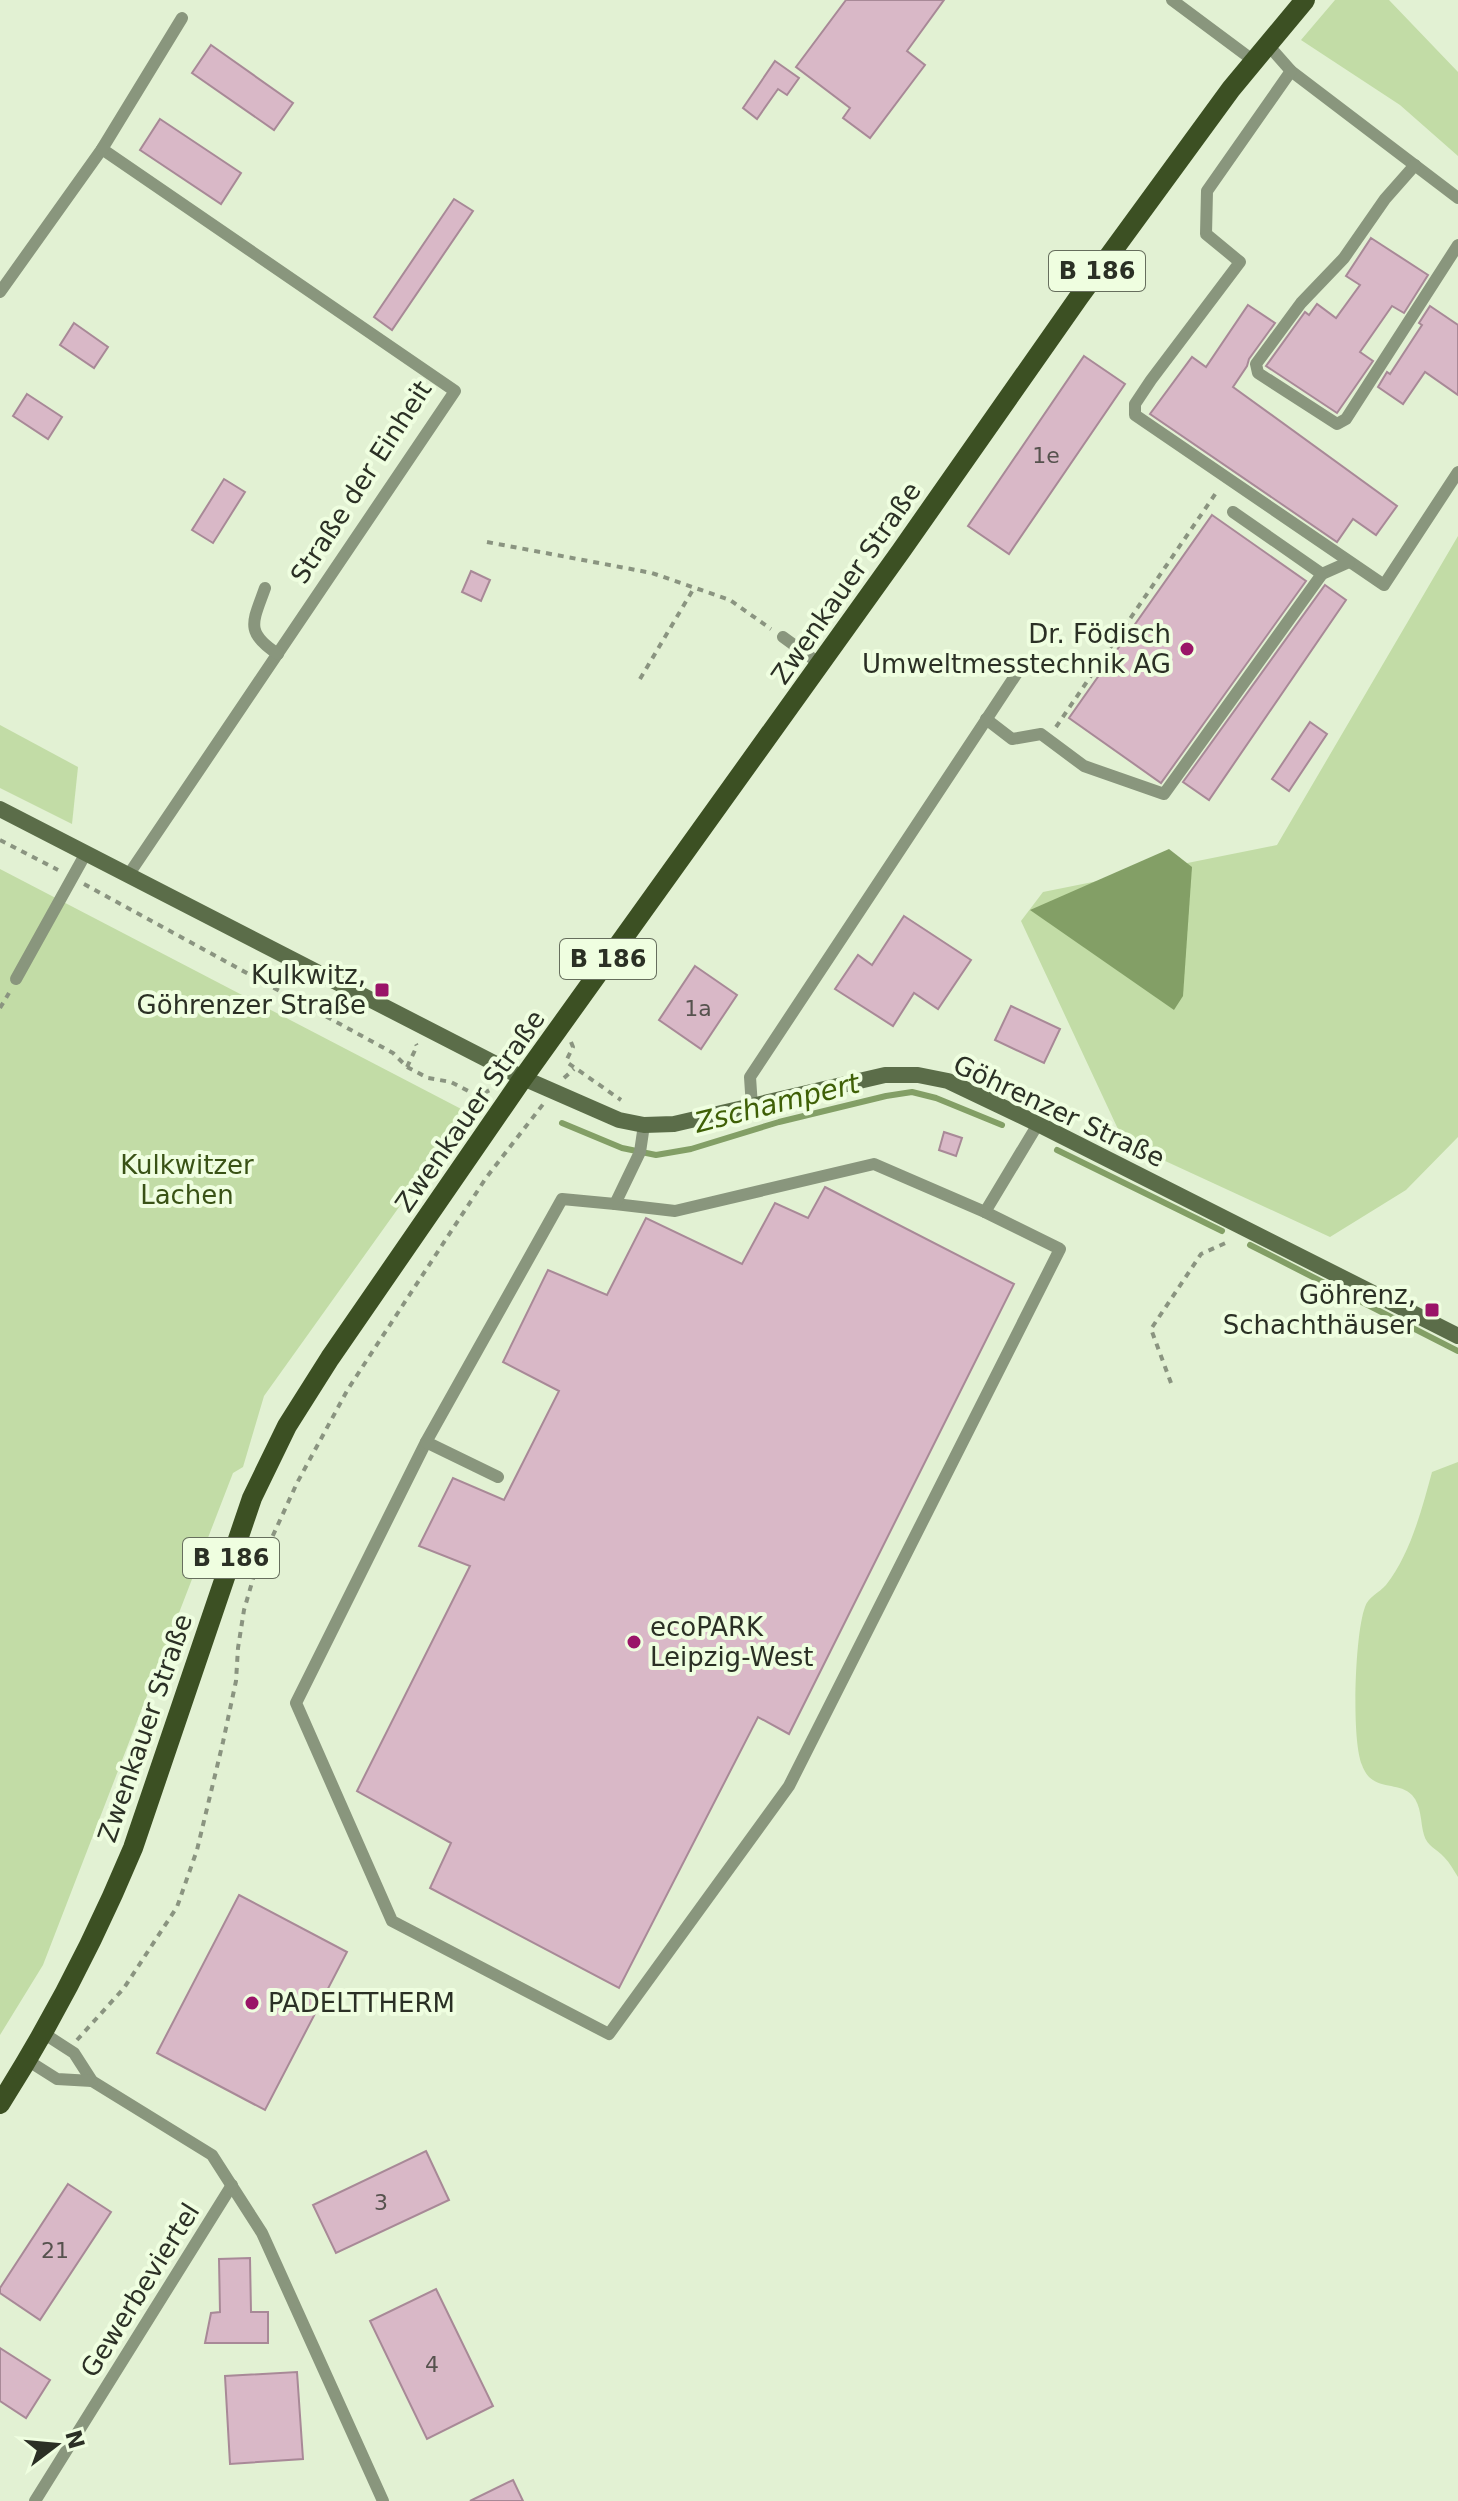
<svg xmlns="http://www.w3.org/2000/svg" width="1458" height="2501" viewBox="0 0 1458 2501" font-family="'DejaVu Sans',sans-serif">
<rect width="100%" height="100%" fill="#e2f1d3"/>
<g fill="#c2dca6">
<polygon points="1335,0 1389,0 1458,72 1458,156 1400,105 1301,40"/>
<polygon points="1458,536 1458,1137 1406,1190 1330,1237 1124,1142 1021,921 1043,892 1277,845"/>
<polygon points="0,725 78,767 72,824 0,788"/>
<polygon points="0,869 467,1112 264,1396 243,1467 233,1473 43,1965 0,2035"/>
<path d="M1458,1462V1877C1454,1871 1450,1863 1444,1857C1437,1849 1427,1846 1424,1835C1420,1821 1422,1806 1412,1795C1397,1780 1372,1793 1362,1765C1351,1739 1355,1633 1365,1607C1368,1597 1379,1593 1386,1585C1410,1555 1422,1509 1432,1472Z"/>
</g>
<polygon fill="#839f66" points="1169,849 1192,867 1183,996 1174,1010 1030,910"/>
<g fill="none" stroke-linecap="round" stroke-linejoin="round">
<g stroke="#839f66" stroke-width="6">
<polyline points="562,1123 622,1148 656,1155 691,1149 779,1122 886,1096 912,1092 936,1098 1002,1125"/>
<polyline points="1057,1150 1222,1231"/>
<polyline points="1250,1245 1458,1351"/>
</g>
</g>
<g fill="#d9b8c7" stroke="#a88997" stroke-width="2">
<polygon points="846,0 944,0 907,51 925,65 870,138 843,118 850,108 796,67"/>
<polygon points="211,45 293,103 274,130 192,73"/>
<polygon points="775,61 799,78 787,95 778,89 757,119 743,108"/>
<polygon points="160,119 241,173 221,204 140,150"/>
<polygon points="454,199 473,211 392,330 374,317"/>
<polygon points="1371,238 1428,275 1404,313 1392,306 1360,352 1373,361 1337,413 1266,366 1305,312 1309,315 1317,304 1336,318 1360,285 1346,276"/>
<polygon points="1248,305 1275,323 1249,359 1247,366 1233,387 1397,506 1376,535 1353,519 1337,542 1150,414 1192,357 1206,367"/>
<polygon points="1430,306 1458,325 1458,395 1425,372 1403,404 1378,387 1387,372 1390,374 1422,325 1419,323"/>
<polygon points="74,323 108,347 94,368 60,345"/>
<polygon points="1084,356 1125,384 1009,554 968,526"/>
<polygon points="27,394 62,417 48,439 13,416"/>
<polygon points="224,479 245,492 213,543 192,530"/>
<polygon points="1212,515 1306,581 1161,783 1069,718"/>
<polygon points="471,571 490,580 481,601 462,592"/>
<polygon points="1325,585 1346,600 1209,800 1183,782"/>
<polygon points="1310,722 1327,734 1289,791 1272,779"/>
<polygon points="904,916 971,960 938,1009 914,993 893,1026 835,989 858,955 872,965"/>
<polygon points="695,966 737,995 701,1049 659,1020"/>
<polygon points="1011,1006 1060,1029 1044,1063 995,1040"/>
<polygon points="944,1132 962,1138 956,1156 939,1150"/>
<polygon points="825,1187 1014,1284 789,1734 758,1717 619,1988 430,1888 451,1843 357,1791 470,1566 419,1546 453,1478 504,1500 559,1391 503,1362 548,1270 607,1295 646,1218 742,1264 775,1203 808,1218"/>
<polygon points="239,1895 347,1952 265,2110 157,2053"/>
<polygon points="426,2151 449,2200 336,2253 313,2205"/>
<polygon points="68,2184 111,2212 40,2320 0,2293 0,2288"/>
<polygon points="250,2258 251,2312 268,2312 268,2343 205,2343 211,2313 220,2312 219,2259"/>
<polygon points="436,2289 493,2406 427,2439 370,2321"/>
<polygon points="0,2348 50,2380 26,2418 0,2401"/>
<polygon points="297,2372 303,2459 230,2464 225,2376"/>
<polygon points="513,2480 523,2501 470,2501"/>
</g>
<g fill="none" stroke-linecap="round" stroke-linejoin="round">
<g stroke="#8a9480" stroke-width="4" stroke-dasharray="6 6" stroke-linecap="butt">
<polyline points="487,542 652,573 730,600 771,629"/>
<polyline points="640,679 694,588"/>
<polyline points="1056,727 1218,490"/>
<polyline points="0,840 58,870"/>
<polyline points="84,884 393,1053 407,1067 428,1078 451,1082 478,1096 490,1090"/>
<polyline points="0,1008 9,993"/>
<polyline points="571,1042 573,1047 567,1059 568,1063 621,1100"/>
<polyline points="407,1067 417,1046 416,1044"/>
<polyline points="564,1078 574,1069"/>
<polyline points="1171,1383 1151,1329 1201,1254 1230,1241"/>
<polyline points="77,2040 124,1988 177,1907 197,1850 223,1742 236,1681 238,1648 244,1610 253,1579 297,1483 348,1389 486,1178 544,1103"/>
</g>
<g stroke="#89967d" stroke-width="12">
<polyline points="1172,0 1254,61"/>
<polyline points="1268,45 1291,71 1458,198"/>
<polyline points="1291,71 1207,191 1206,234 1240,262 1151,380 1135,404 1135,415 1384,585 1458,472"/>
<polyline points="102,149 455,391 129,874"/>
<polyline points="1415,165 1385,199 1344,258 1301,303 1256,364 1258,373 1337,424 1346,419 1458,245"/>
<polyline points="0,292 102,149 182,18"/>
<polyline points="1233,512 1322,574"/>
<path d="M265,588C253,622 244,632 278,654"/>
<polyline points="783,637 820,664"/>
<polyline points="986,719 1012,739 1041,734 1084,766 1164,794 1322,574 1349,562"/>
<polyline points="16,979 86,853"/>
<polyline points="752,1107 750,1077 1017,673"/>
<polyline points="615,1204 675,1211 874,1164 985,1212"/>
<polyline points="426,1442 296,1703 392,1921 609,2034 789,1786 1060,1249 985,1212 1038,1124"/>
<polyline points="498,1477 426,1442 562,1199 615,1204 640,1152 644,1125"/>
<polyline points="43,2033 74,2053 92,2081 212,2155 262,2233 383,2501"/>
<polyline points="27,2060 57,2079 92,2081"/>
<polyline points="35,2501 232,2185"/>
</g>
<polyline stroke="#5b6d49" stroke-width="16" points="0,809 523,1078 619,1120 644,1125 674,1124 885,1075 918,1075 948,1081 1038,1124 1458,1336"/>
<path stroke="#3c5023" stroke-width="20" d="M0,2104C52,2022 96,1937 133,1848L252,1498L287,1426L330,1358L523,1078L901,551L1079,297L1231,89L1305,0"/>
</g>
<g fill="#9a1568" stroke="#effee0" stroke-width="3">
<circle cx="1187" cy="649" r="8"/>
<rect x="374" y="982" width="16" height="16" rx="4"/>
<rect x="1424" y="1302" width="16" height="16" rx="4"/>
<circle cx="634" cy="1642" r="8"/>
<circle cx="252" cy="2003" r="8"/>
</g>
<g text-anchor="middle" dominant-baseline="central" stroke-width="8" stroke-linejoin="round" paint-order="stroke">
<g font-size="22" fill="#56524e">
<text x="1046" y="455">1e</text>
<text x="698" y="1008">1a</text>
<text x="381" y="2202">3</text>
<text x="55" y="2250">21</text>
<text x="432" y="2364">4</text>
</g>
<g fill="#effee0" stroke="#666e5d" stroke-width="2">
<rect x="1049" y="251" width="96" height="40" rx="6"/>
<rect x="560" y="939" width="96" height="40" rx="6"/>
<rect x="183" y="1538" width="96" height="40" rx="6"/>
</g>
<g font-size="24" font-weight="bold" fill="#2b3025">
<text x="1097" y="271">B 186</text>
<text x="608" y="959">B 186</text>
<text x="231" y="1558">B 186</text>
</g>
<g font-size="26" fill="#2b3025" stroke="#effee0">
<text transform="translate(361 482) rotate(-57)">Straße der Einheit</text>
<text transform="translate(846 583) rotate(-55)">Zwenkauer Straße</text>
<text transform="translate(470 1111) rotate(-55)">Zwenkauer Straße</text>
<text transform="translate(1059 1111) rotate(25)">Göhrenzer Straße</text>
<text transform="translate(145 1728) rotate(-71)">Zwenkauer Straße</text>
<text transform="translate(140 2290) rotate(-58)">Gewerbeviertel</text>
</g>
<g font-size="26" fill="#2b3025" stroke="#effee0" text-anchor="end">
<text x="1171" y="634">Dr. Födisch<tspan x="1171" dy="30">Umweltmesstechnik AG</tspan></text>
<text x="366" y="975">Kulkwitz,<tspan x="366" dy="30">Göhrenzer Straße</tspan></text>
<text x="1416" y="1295">Göhrenz,<tspan x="1416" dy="30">Schachthäuser</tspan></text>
<text x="650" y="1627" text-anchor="start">ecoPARK<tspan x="650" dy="30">Leipzig-West</tspan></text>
<text x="268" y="2003" text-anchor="start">PADELTTHERM</text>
</g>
<g font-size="26" fill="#395215" stroke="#effee0">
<text x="187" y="1165">Kulkwitzer<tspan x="187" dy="30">Lachen</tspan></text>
</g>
<g font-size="28" font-style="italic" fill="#3f6006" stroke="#effee0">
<text transform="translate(777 1103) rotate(-14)">Zschampert</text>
</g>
</g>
<g transform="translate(56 2445) rotate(74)" stroke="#effee0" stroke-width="6" paint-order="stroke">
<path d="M0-6L14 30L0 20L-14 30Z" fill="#2b3025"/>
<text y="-12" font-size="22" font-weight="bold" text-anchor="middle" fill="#2b3025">N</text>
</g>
</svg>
